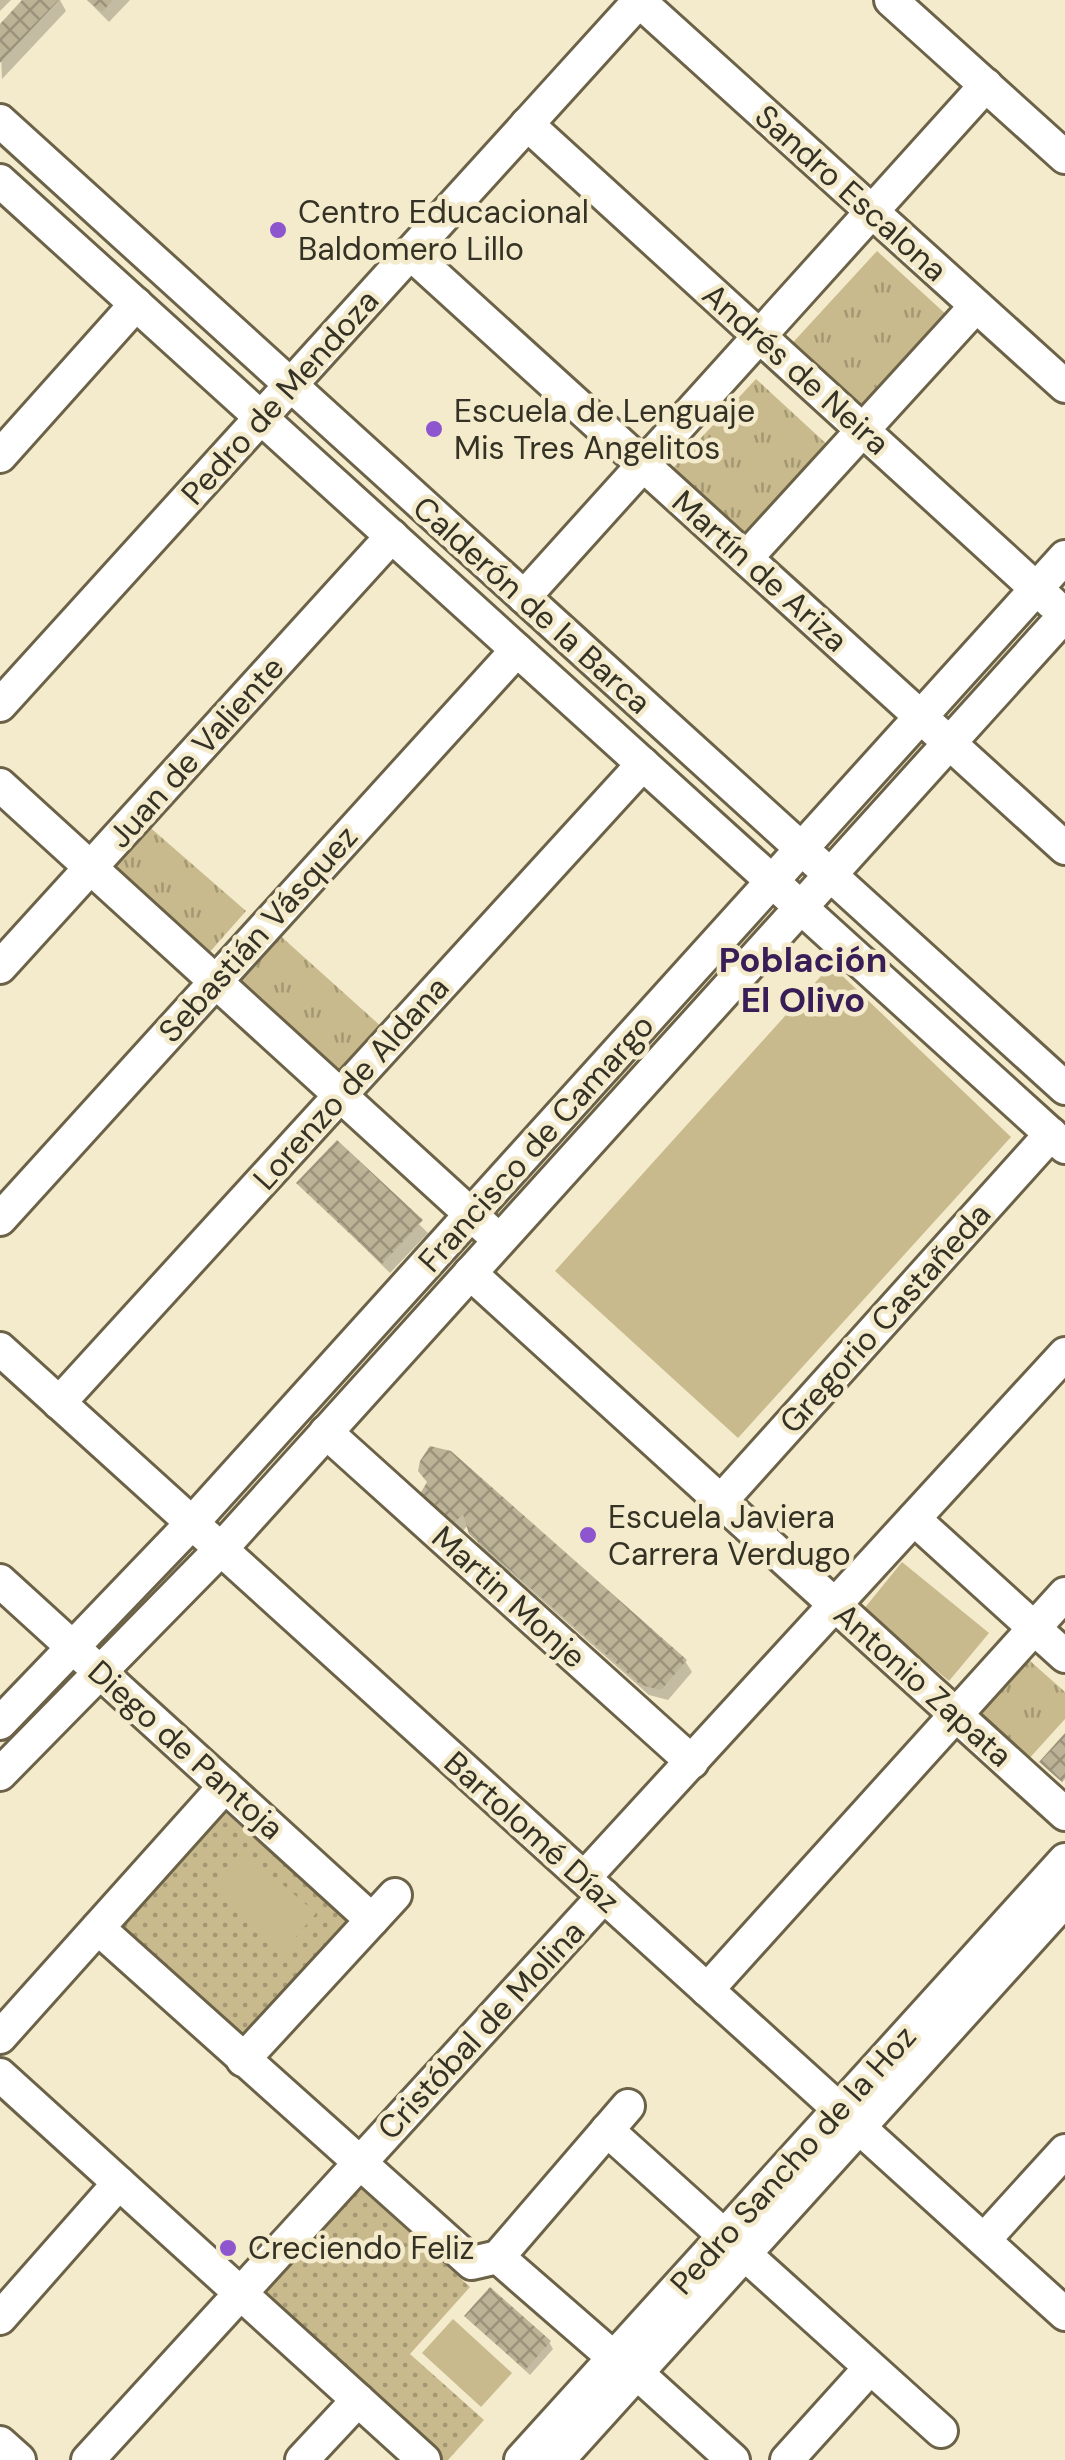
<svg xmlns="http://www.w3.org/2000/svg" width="1065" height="2460" viewBox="0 0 1065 2460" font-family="'DM Sans',sans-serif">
<defs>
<pattern id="grass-tufts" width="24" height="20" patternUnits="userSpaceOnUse" patternTransform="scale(2.5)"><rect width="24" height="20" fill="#c8ba8d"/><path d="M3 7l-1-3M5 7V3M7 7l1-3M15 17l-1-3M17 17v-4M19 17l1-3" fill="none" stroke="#a39873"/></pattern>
<pattern id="park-dots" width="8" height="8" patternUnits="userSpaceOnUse" patternTransform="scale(2.5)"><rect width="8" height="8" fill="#c8ba8d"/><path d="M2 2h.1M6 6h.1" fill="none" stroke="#a39873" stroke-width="1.8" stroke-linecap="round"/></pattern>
<pattern id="building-cross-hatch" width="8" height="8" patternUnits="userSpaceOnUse" patternTransform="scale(2.5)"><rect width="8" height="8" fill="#bcb396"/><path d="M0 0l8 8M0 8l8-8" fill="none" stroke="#9a927a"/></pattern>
</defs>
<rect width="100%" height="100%" fill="#f4ebcc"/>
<g fill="url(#grass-tufts)">
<polygon points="877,251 949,317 858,416 786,350"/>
<polygon points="756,379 832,449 747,540 671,470"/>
<polygon points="146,824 246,911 201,962 102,874"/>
<polygon points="275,931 384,1029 339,1078 230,980"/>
<polygon points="1029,1660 1065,1692 1065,1719 1026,1762 977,1717"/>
</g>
<g fill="url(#park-dots)">
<polygon points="226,1806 356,1922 247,2044 119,1929"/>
<polygon points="358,2186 470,2287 410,2354 484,2420 448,2460 442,2460 259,2298"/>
</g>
<g fill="#c8ba8d">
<polygon points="831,965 1011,1137 738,1438 555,1271"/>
<polygon points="902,1562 989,1633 949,1681 863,1610"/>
<polygon points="242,1850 316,1913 285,1950 210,1886"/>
<polygon points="453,2319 512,2373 481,2407 422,2353"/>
</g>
<g fill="#0003">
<polygon points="0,0 11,0 0,11"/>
<polygon points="25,0 60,0 66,11 2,79 0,28"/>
<polygon points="87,0 130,0 109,22"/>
<polygon points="337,1143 428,1233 390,1273 299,1183"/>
<polygon points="429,1484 685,1661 692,1672 668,1700 649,1695 479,1545 469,1524 460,1534 429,1505 422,1494"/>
<polygon points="467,2316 549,2342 553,2349 530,2375"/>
</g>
<g fill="url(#building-cross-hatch)">
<polygon points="22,0 59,0 0,63 0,24"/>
<polygon points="87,0 113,0 102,12"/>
<polygon points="337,1140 423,1220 382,1264 296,1183"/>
<polygon points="430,1446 451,1451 687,1660 661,1690 641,1685 469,1534 463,1514 453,1524 420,1494 427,1482 418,1471 420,1461"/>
<polygon points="1065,1733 1065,1779 1062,1782 1039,1762"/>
<polygon points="490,2287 551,2341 525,2370 464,2316"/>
</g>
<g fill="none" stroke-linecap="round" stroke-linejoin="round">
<defs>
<g id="minor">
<polyline points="638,0 1065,386"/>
<polyline points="891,0 1065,157"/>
<polyline points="0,121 1065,1088"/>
<polyline points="527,124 1052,603"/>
<polyline points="0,181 1065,1147"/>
<polyline points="410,253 1065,848"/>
<polyline points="0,456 136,304"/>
<polyline points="746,558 976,306"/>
<polyline points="524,597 986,85"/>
<polyline points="0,705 640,0"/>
<polyline points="0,785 488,1230"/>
<polyline points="0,967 392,536"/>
<polyline points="0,1219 517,650"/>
<polyline points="470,1273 1065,1814"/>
<polyline points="0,1349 1065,2314"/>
<polyline points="59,1403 643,764"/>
<polyline points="326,1432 692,1762"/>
<polyline points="720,1502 1051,1134"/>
<polyline points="914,1519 1065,1656"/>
<polyline points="0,1581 372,1920"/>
<polyline points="0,1723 192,1523 1065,557"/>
<polyline points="0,1774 221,1549 1065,615"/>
<polyline points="584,1878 1065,1354"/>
<polyline points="98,1928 472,2263 498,2257 628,2106"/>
<polyline points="707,1990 1065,1594"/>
<polyline points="0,2037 225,1786"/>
<polyline points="243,2060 395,1895"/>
<polyline points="0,2075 424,2460"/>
<polyline points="607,2130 941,2431"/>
<polyline points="984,2240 1065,2151"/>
<polyline points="498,2257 614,2358"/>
<polyline points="0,2318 119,2183"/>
<polyline points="637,2373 733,2460"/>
<polyline points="0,2443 19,2460"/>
<polyline points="88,2460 604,1896"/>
<polyline points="302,2460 358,2400"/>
<polyline points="521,2460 1065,1860"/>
<polyline points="558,2460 1065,1900"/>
<polyline points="787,2460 870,2368"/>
</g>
</defs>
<use href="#minor" stroke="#6b6248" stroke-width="38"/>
<use href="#minor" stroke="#fff" stroke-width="32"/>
</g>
<g fill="#8e56ce" stroke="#f4ebcc" stroke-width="4">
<circle cx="278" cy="230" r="10"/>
<circle cx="434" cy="429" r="10"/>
<circle cx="588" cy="1535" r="10"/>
<circle cx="228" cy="2248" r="10"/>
</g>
<g text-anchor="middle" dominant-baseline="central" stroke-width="9" stroke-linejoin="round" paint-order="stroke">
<g font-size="32" fill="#343125" stroke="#f4ebcc">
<text transform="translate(851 193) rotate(42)">Sandro Escalona</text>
<text transform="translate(796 369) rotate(42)">Andrés de Neira</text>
<text transform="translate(280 397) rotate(-48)">Pedro de Mendoza</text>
<text transform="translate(760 571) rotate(42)">Martín de Ariza</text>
<text transform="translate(532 605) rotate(42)">Calderón de la Barca</text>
<text transform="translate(196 752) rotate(-48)">Juan de Valiente</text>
<text transform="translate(258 934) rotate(-48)">Sebastián Vásquez</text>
<text transform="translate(351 1083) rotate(-48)">Lorenzo de Aldana</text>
<text transform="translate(536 1143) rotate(-48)">Francisco de Camargo</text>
<text transform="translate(885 1318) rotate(-48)">Gregorio Castañeda</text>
<text transform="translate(509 1597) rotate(42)">Martin Monje</text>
<text transform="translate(923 1685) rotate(42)">Antonio Zapata</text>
<text transform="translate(186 1750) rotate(42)">Diego de Pantoja</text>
<text transform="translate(532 1832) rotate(42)">Bartolomé Díaz</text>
<text transform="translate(481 2030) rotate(-47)">Cristóbal de Molina</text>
<text transform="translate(793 2160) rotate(-48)">Pedro Sancho de la Hoz</text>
</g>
<g font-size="32" fill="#343125" stroke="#f4ebcc" text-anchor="start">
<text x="298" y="212">Centro Educacional<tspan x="298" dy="37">Baldomero Lillo</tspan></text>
<text x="454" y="411">Escuela de Lenguaje<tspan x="454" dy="37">Mis Tres Angelitos</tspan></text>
<text x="608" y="1517">Escuela Javiera<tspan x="608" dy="37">Carrera Verdugo</tspan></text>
<text x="248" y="2248">Creciendo Feliz</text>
</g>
<g font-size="35" font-weight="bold" fill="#381d56" stroke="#f4ebcc">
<text x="803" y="960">Población<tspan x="803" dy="40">El Olivo</tspan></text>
</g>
</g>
</svg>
